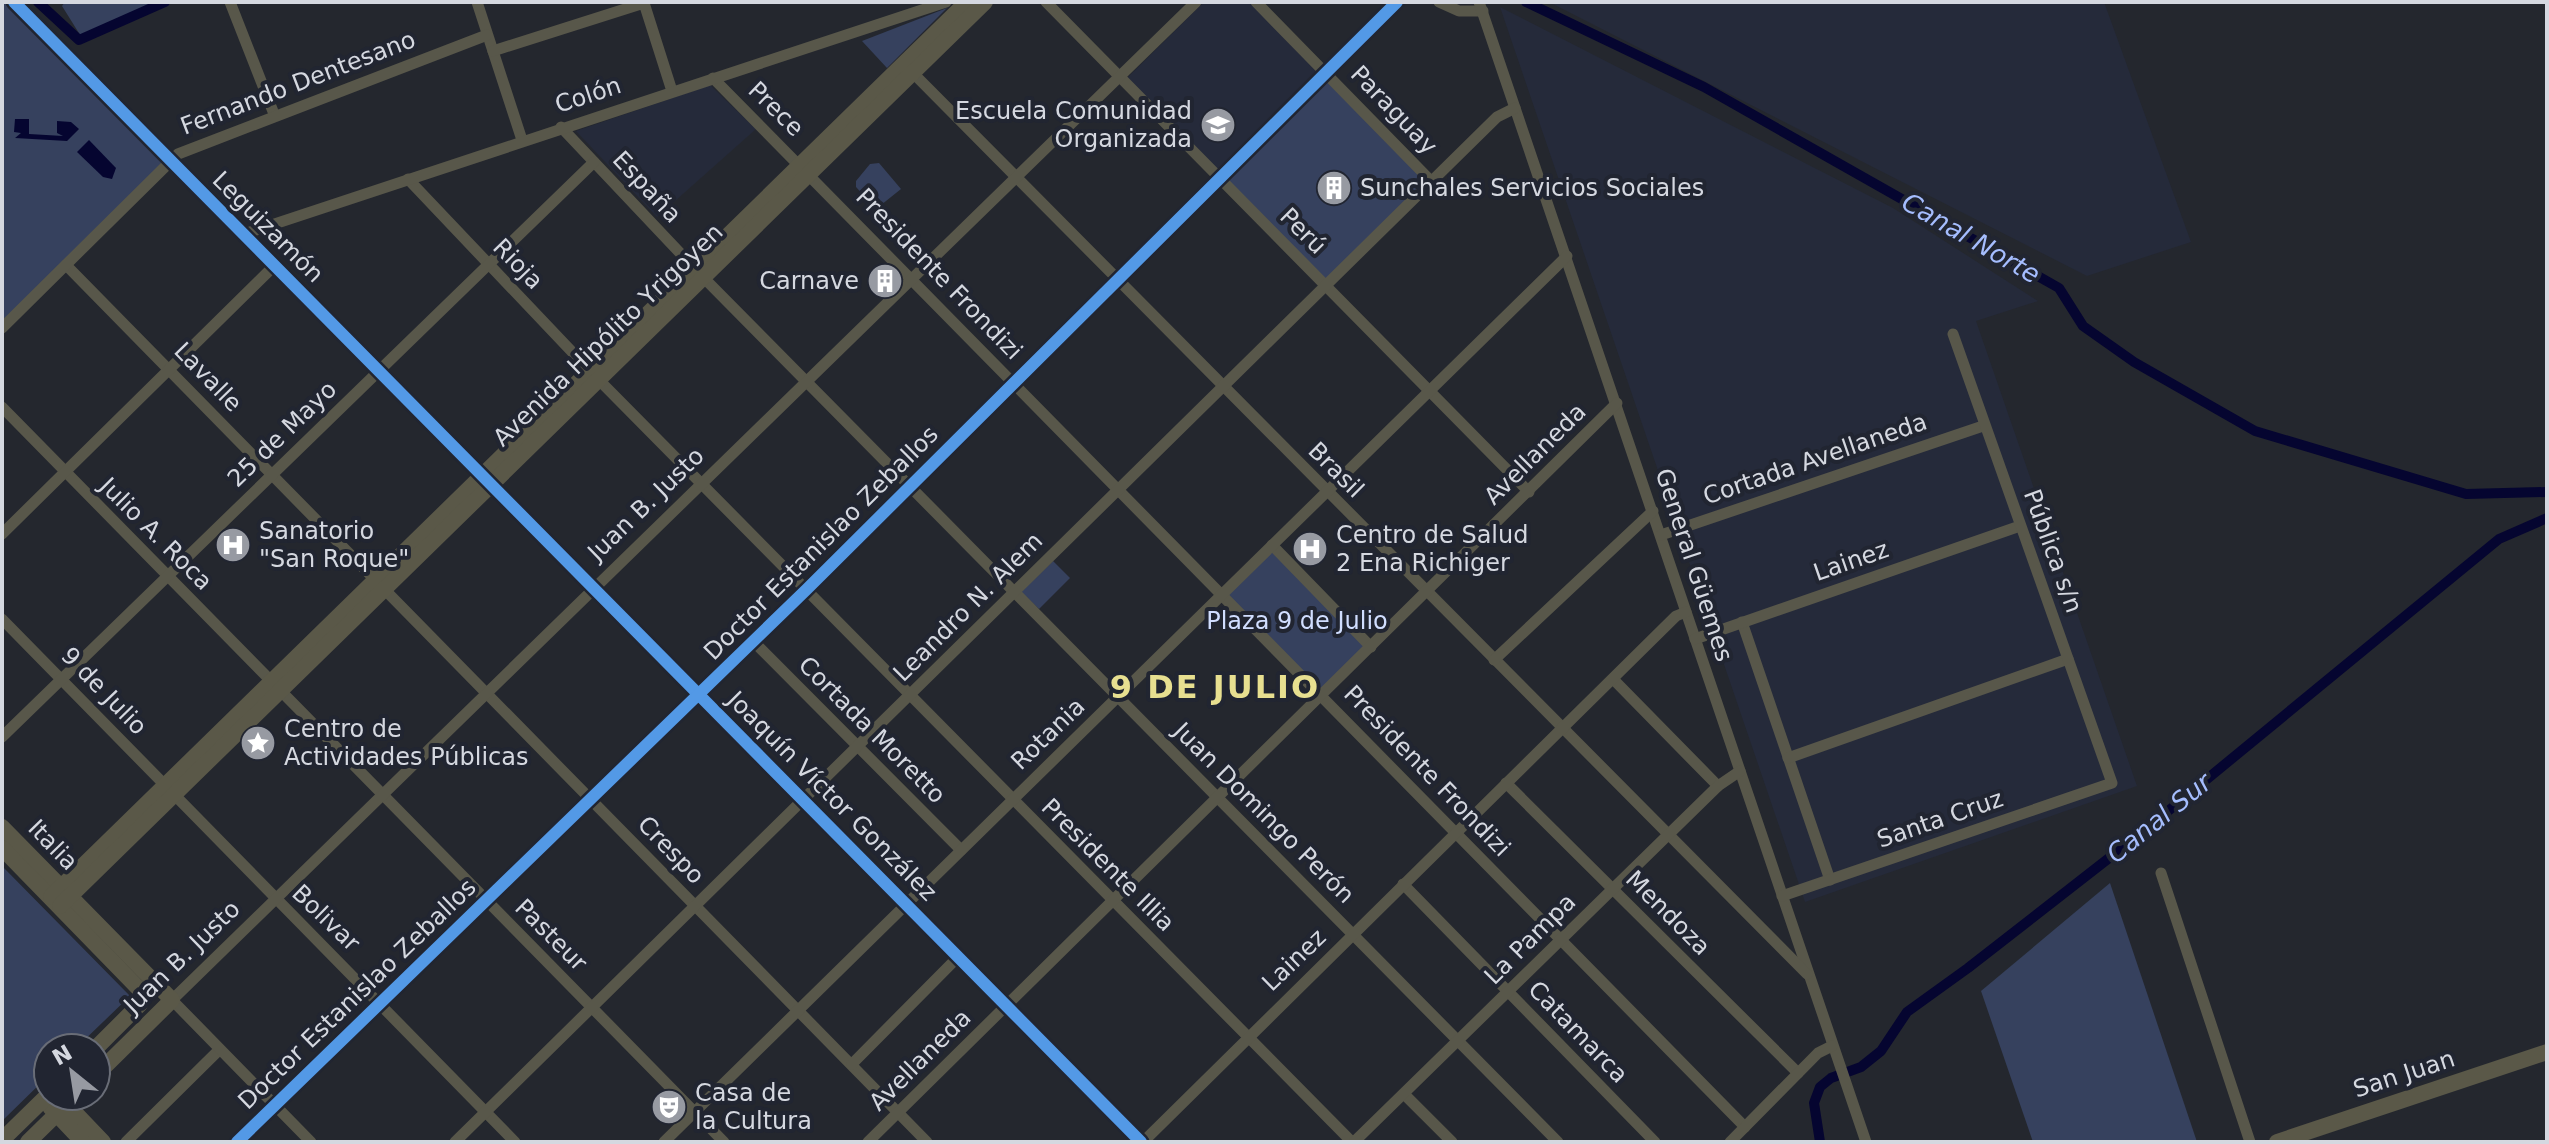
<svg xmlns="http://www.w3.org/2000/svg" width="2549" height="1144" viewBox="0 0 2549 1144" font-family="'DejaVu Sans',sans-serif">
<rect width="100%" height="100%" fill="#24272e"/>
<g fill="#252a3a">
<polygon points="1204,2 1251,2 1319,71 1218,171 1126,79"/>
<polygon points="1549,2 2104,2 2191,242 2087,276"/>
<polygon points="1500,7 1893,208 2038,301 1976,321 2137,786 1805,902"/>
<polygon points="710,85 756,129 657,217 576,131"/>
</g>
<g fill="#36415e">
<polygon points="2,2 14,2 170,159 2,328"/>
<polygon points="65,2 160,2 82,38 62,6"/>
<polygon points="947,8 887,68 862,41"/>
<polygon points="1327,71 1432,182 1326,286 1220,178"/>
<polygon points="879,163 901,189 876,209 856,187 856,181 870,164"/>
<polygon points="1272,545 1371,647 1322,696 1222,594"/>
<polygon points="1053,561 1070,578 1039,609 1021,592"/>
<polygon points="2,866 130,996 76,1048 48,1048 48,1076 2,1121"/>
<polygon points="2110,883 2197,1142 2033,1142 1981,991"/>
</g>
<g fill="#050530">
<polygon points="15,119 29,119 29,134 63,136 57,133 57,121 71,122 79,129 67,141 15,138 21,133 14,132"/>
<polygon points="89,140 116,168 112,179 103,177 77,152"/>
</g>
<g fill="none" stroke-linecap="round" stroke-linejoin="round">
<g stroke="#050530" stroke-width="10">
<polyline points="38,2 79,40 165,2"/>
<polyline points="1526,2 1704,87 2059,288 2083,326 2134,362 2255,431 2466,494 2547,492"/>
<polyline points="1820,1142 1814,1103 1820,1087 1831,1078 1861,1067 1881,1051 1907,1012 1968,968 2145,830 2499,539 2547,518"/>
</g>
<g stroke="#58574a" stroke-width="11">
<polyline points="14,2 1141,1142"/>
<polyline points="230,2 274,114"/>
<polyline points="477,2 522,140"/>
<polyline points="1046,2 1529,492"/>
<polyline points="1256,2 1432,182"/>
<polyline points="1439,2 1459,11 1483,11"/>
<polyline points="1479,2 1866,1142"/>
<polyline points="493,51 644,3 672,91"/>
<polyline points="909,69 1807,974"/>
<polyline points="713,78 1745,1127"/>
<polyline points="561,127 698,272 1558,1142"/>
<polyline points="408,179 594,375 1352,1142"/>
<polyline points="244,234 946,2"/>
<polyline points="66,265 927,1142"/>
<polyline points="2,328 178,154 487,35"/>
<polyline points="2,407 724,1142"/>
<polyline points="2,534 275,265"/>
<polyline points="1661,535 1983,426"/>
<polyline points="1272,545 1371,647"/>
<polyline points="2,619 515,1142"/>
<polyline points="1742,622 1830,880"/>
<polyline points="1695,639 2020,526"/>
<polyline points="753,641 961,850"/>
<polyline points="1494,660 1653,511"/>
<polyline points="1613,679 1718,786"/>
<polyline points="2,737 594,162"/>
<polyline points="1788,758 2068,659"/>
<polyline points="1506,783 1798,1073"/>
<polyline points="2161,873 2250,1142"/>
<polyline points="1403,884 1655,1142"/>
<polyline points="1782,896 2112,783 1953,334"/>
<polyline points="852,1064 959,956"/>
<polyline points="1404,1094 1452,1142"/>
<polyline points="126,1142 219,1050"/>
<polyline points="237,1142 806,590 1397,2"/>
<polyline points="311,1142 172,1000 1196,2"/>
<polyline points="455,1142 1497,117 1515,108"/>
<polyline points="664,1142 1567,256"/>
<polyline points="868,1142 1617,403"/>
<polyline points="1143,1142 1676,616 1686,612"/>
<polyline points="1354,1142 1718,786 1740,771"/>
<polyline points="1730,1142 1818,1053 1832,1046"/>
</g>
<g stroke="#5a5848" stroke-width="16">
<polyline points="2,827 172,1000 96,1075"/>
<polyline points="2,848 143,993 140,1004 96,1048"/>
<polyline points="51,897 967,2"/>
<polyline points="60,906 985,2"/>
<polyline points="60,1097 103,1142"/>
<polyline points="50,1107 83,1142"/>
<polyline points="2,1140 48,1095"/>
<polyline points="28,1142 75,1096"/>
<polyline points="2277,1142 2547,1052"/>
</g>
<defs>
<g id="cycleway">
<polyline points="14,2 1141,1142"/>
<polyline points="237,1142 806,590 1397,2"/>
</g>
</defs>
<use href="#cycleway" stroke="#212531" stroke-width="17"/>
<use href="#cycleway" stroke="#5399e6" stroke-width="12"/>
</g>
<defs>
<symbol id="school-disc" viewBox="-11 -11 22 22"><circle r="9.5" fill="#979aa2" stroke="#212531"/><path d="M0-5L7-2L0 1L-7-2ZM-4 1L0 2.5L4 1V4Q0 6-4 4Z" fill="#fff"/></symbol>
<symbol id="building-disc" viewBox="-11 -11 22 22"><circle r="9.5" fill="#979aa2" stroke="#212531"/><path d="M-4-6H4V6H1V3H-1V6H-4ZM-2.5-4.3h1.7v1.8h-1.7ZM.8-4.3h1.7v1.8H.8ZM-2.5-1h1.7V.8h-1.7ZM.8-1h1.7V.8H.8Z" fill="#fff"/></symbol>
<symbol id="hospital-disc" viewBox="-11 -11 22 22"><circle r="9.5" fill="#979aa2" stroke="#212531"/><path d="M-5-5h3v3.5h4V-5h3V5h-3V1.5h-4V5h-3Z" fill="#fff"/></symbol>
<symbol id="sight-disc" viewBox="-11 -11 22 22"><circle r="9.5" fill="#979aa2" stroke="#212531"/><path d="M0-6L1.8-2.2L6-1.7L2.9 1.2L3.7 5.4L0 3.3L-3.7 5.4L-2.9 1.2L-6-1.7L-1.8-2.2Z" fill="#fff"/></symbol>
<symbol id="theatre-disc" viewBox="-11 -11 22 22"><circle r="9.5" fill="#979aa2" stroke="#212531"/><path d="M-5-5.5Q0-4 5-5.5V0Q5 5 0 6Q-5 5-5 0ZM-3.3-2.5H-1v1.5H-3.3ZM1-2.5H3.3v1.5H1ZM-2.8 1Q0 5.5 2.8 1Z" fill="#fff"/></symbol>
</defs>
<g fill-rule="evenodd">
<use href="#school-disc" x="1198" y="105" width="40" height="40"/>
<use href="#building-disc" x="1314" y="168" width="40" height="40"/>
<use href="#building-disc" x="865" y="261" width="40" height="40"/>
<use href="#hospital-disc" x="213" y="525" width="40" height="40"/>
<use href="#hospital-disc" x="1290" y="529" width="40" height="40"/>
<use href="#sight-disc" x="238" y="723" width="40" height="40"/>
<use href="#theatre-disc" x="649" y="1087" width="40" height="40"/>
</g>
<g text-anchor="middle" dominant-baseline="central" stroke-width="8" stroke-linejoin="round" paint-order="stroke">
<g font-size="24" fill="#d5d8e0" stroke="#212531">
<text transform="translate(298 83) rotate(-21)">Fernando Dentesano</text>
<text transform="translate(588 95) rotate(-18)">Colón</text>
<text transform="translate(776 109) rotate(44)">Prece</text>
<text transform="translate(1394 110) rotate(46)">Paraguay</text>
<text transform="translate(647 187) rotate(47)">España</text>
<text transform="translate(268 227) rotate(45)">Leguizamón</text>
<text transform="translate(1303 231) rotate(45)">Perú</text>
<text transform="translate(518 264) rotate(46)">Rioja</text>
<text transform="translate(939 274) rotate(46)">Presidente Frondizi</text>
<text transform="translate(608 335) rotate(-44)">Avenida Hipólito Yrigoyen</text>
<text transform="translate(208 377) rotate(46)">Lavalle</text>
<text transform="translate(282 434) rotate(-44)">25 de Mayo</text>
<text transform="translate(1535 454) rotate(-45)">Avellaneda</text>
<text transform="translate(1815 459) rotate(-19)">Cortada Avellaneda</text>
<text transform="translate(1336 470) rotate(45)">Brasil</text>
<text transform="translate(646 504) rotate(-44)">Juan B. Justo</text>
<text transform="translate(156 534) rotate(45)">Julio A. Roca</text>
<text transform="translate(821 543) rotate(-45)">Doctor Estanislao Zeballos</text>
<text transform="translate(2053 551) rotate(70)">Pública s/n</text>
<text transform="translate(1851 561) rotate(-19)">Lainez</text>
<text transform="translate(1694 565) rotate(72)">General Güemes</text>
<text transform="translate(968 607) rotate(-45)">Leandro N. Alem</text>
<text transform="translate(104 691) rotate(46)">9 de Julio</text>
<text transform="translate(872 730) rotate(45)">Cortada Moretto</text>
<text transform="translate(1048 734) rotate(-44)">Rotania</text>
<text transform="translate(1427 771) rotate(46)">Presidente Frondizi</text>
<text transform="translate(832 796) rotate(45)">Joaquín Víctor González</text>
<text transform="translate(1264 813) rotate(45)">Juan Domingo Perón</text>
<text transform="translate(1940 819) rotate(-19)">Santa Cruz</text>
<text transform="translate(53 845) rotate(46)">Italia</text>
<text transform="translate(671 850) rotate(46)">Crespo</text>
<text transform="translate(1108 865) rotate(45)">Presidente Illia</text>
<text transform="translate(1668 913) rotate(45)">Mendoza</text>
<text transform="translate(326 918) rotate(44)">Bolivar</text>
<text transform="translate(551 935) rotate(45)">Pasteur</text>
<text transform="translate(1530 939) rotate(-45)">La Pampa</text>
<text transform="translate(182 957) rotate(-44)">Juan B. Justo</text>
<text transform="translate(1294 960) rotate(-44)">Lainez</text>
<text transform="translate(357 994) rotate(-44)">Doctor Estanislao Zeballos</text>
<text transform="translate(1578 1032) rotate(46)">Catamarca</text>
<text transform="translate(920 1060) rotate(-45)">Avellaneda</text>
<text transform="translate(2404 1074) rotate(-18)">San Juan</text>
</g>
<g font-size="24" fill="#d5d8e0" stroke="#212531" text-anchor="start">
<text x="1192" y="111" text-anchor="end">Escuela Comunidad<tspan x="1192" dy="28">Organizada</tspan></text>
<text x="1360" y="188">Sunchales Servicios Sociales</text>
<text x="859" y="281" text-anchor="end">Carnave</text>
<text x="259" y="531">Sanatorio<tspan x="259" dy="28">"San Roque"</tspan></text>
<text x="1336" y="535">Centro de Salud<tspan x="1336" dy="28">2 Ena Richiger</tspan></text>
<text x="284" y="729">Centro de<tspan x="284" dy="28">Actividades Públicas</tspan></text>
<text x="695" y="1093">Casa de<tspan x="695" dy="28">la Cultura</tspan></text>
</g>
<g font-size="24" fill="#d1deff" stroke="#212531">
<text x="1297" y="621">Plaza 9 de Julio</text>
</g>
<g font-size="26" font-style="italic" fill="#a5bdfe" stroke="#212531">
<text transform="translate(1971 238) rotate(30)">Canal Norte</text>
<text transform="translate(2159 818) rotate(-39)">Canal Sur</text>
</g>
<g font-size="32" font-weight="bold" letter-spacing="2" fill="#e7df90" stroke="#212531">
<text x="1215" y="687">9 DE JULIO</text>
</g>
</g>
<rect width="2549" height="1144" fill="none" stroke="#d5d8e0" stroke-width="8"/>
<g transform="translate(72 1072) rotate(330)"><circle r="38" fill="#212531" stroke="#696d77" stroke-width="2"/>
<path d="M0-6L14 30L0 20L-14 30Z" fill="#979aa2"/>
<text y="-12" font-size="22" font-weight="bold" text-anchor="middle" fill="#d5d8e0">N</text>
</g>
</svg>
